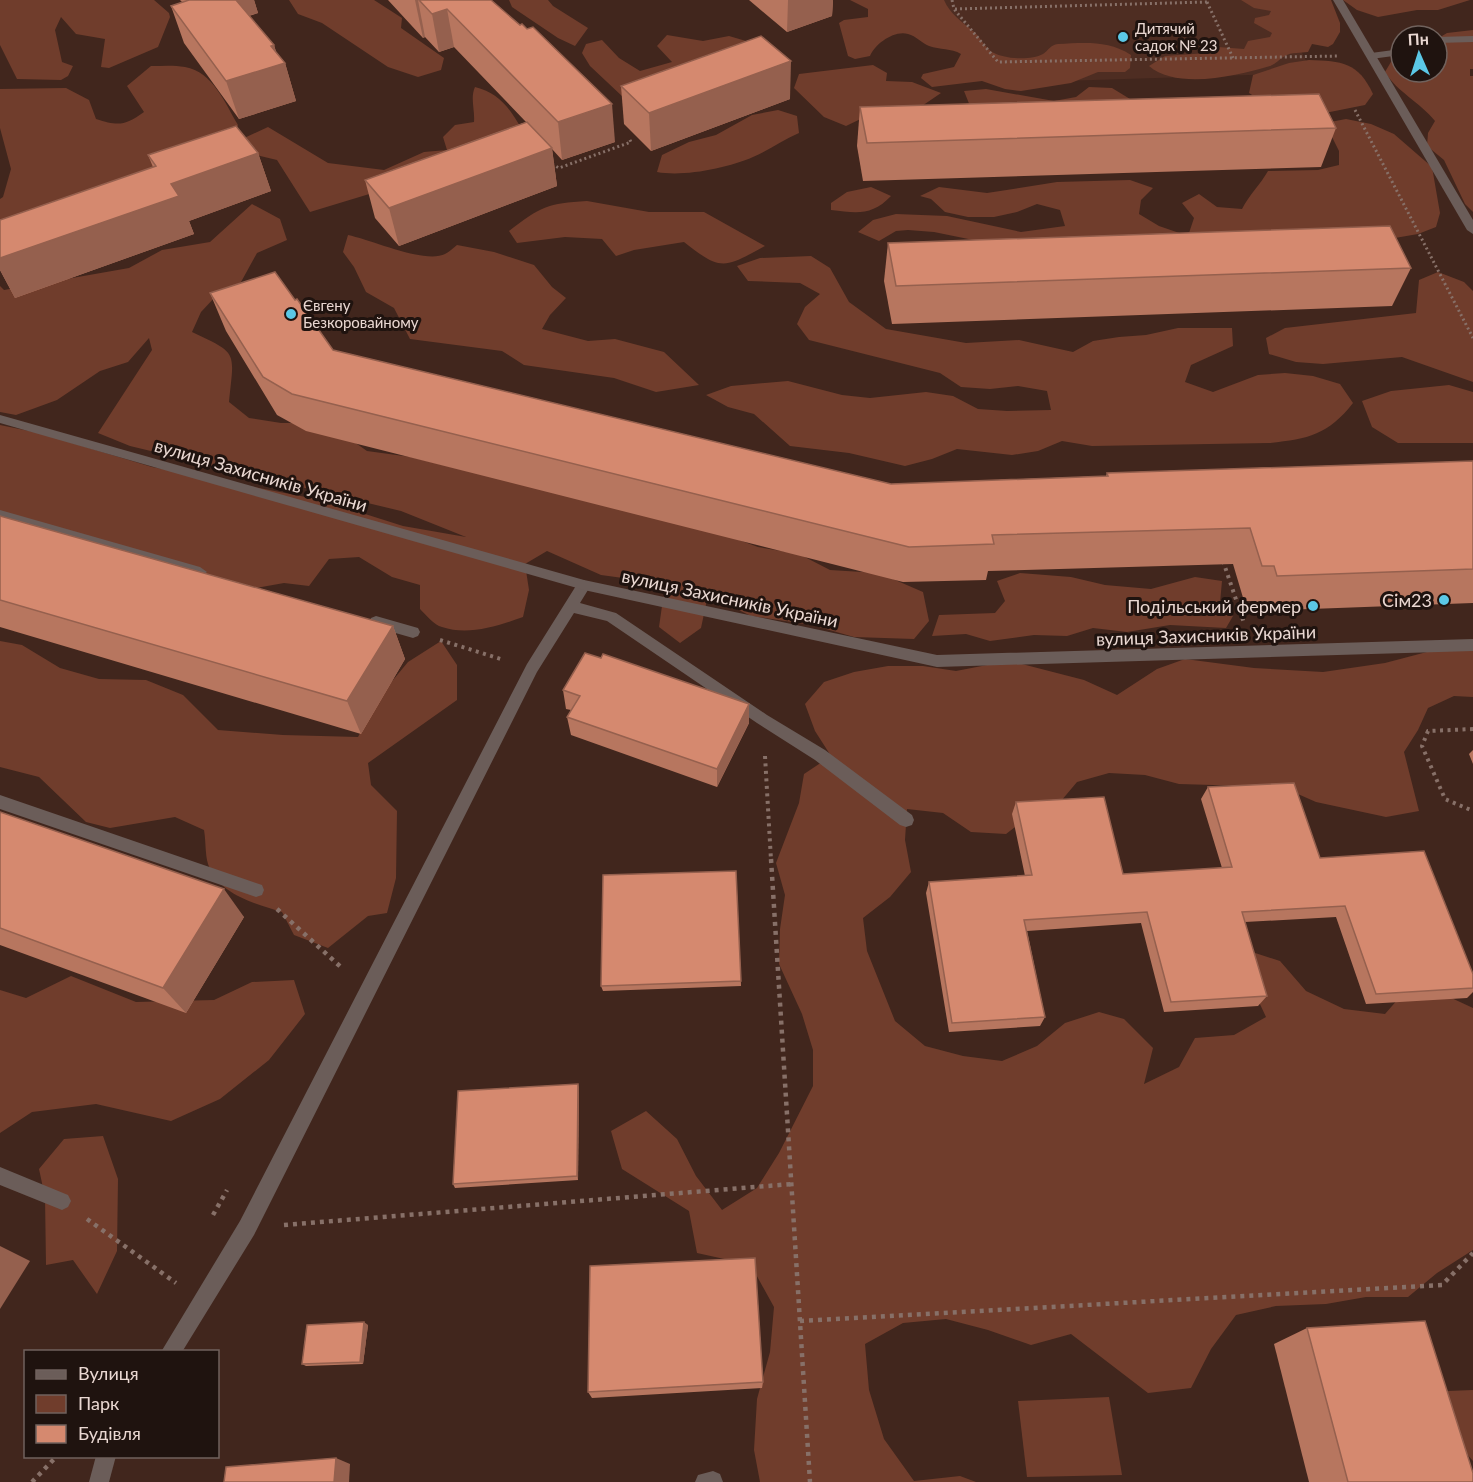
<svg xmlns="http://www.w3.org/2000/svg" width="1473" height="1482" viewBox="0 0 1473 1482" font-family="Lato,sans-serif">
<rect width="100%" height="100%" fill="#41261d"/>
<polygon fill="#4e2d22" points="912,0 1276,0 1312,73 1003,83"/>
<g fill="#703d2c">
<polygon points="0,0 154,0 169,13 170,17 158,47 109,68 101,67 105,39 76,34 61,17 55,30 62,62 73,66 68,76 61,80 17,79 0,45"/>
<polygon points="289,0 374,0 402,18 401,28 444,58 441,70 418,77 388,67 322,23 298,14"/>
<polygon points="509,0 548,0 553,6 588,28 575,46 558,38 512,7"/>
<path d="M850,0H944C950,14 961,21 973,31C980,36 984,47 992,52C1004,59 1030,61 1043,54C1049,50 1050,45 1058,44C1084,43 1108,40 1131,55L1130,68L1125,72H1098L1071,83L1021,91L1005,89L982,81L932,87L921,78L923,74L954,67L961,54C951,48 940,50 929,46C922,43 916,36 908,34C894,30 875,44 870,56L855,59L848,56L839,23L844,20L868,17V9Z"/>
<path d="M1241,0H1331L1340,23V32L1333,44L1328,47L1312,44L1308,52C1301,53 1291,52 1285,56C1279,59 1276,64 1270,66C1237,76 1177,90 1149,66L1165,56L1207,53L1218,47L1244,49L1248,41L1270,37L1272,33L1254,23L1255,18L1269,15L1271,11L1254,8Z"/>
<polygon points="1343,0 1470,0 1438,10 1417,10 1378,17 1357,10"/>
<path d="M1473,30V69H1470V76H1473V212L1465,204L1444,160L1427,146L1428,133L1435,121C1420,102 1397,92 1385,72L1398,50L1401,49V72H1437V39L1447,33Z"/>
<polygon points="667,35 703,41 729,36 763,46 623,97 590,66 582,53 586,44 602,40 619,58 640,71 672,62 657,46"/>
<path d="M1309,60C1342,61 1358,62 1373,94L1365,105L1325,113L1266,104L1249,93L1253,75L1289,63Z"/>
<polygon points="873,65 887,73 886,81 912,82 941,93 919,108 871,114 846,126 824,117 794,88 799,74"/>
<path d="M151,66C162,66 174,65 185,67C213,72 225,103 238,125L232,144L170,182L0,252V199L3,197L11,169L0,128V89L66,88L89,100L96,119C118,126 125,126 144,112L127,86Z"/>
<path d="M475,87C499,93 510,108 522,130L399,185L310,212L277,160L244,152L242,139L268,127L328,163L384,170L424,152L447,150L443,137L455,125L474,122C475,109 470,98 475,87Z"/>
<polygon points="1089,87 1112,88 1130,99 1132,112 972,111 964,91 986,89 1054,101 1076,97"/>
<path d="M778,110L797,116L799,133C783,140 769,150 753,157C728,168 684,177 657,172L662,155L689,142L716,135L752,115Z"/>
<path d="M1346,119L1371,124L1394,134L1432,167L1440,213L1436,227L1418,234L1366,243L1146,234L983,242L934,232L908,230L896,231L879,241L858,232L873,220L896,214L947,216L1021,232L1065,226L1060,210L1037,204L1017,212L994,217H968L945,212L931,199L920,196L939,187L987,193L1057,182L1130,180L1153,188L1141,200L1139,214L1159,226L1188,236L1194,218L1182,203L1199,194L1217,207L1242,209C1249,195 1260,185 1268,171L1318,170L1339,165V151L1325,123Z"/>
<path d="M871,187L891,196C872,216 857,213 831,210V203L847,192Z"/>
<path d="M587,201L649,212H704L765,246C724,268 722,272 684,242L634,250L616,256L602,239L565,237L517,243L509,231C540,207 548,203 587,201Z"/>
<path d="M252,204L280,219L287,240L257,253L241,282L216,296L201,312L192,332C239,354 234,351 229,402L249,418L281,423H327L367,451L411,457L723,534L758,547L799,554L830,570L879,573L923,592L929,621L914,639L854,637L812,625L751,616L708,595L701,628L680,643L659,627L664,592L645,581L601,575L547,551L525,564L529,590L523,617C498,626 468,636 442,627C434,625 426,615 420,609V585L392,577L359,557L329,559L309,586L284,583L256,588L0,522V425L39,433L152,467L321,500L403,526L466,537L401,511L130,446L98,433L152,350L149,338L128,362L100,371L57,400L16,415L0,412V286L4,290L129,268L162,250L210,242Z"/>
<path d="M348,235C372,240 425,264 445,254C449,252 453,248 457,245L494,252L534,265L552,287L566,298L550,315L542,329L588,341L615,339L664,352L699,385L656,392L614,378L524,365L502,351L410,339L394,308L366,292L354,267L343,252Z"/>
<path d="M811,256L830,268L849,302L886,329L966,343L1019,340L1073,352L1093,341L1119,337L1146,335L1178,328H1232L1233,346L1191,365L1185,382L1213,392L1258,375L1285,373L1313,376L1340,384L1353,403C1328,435 1308,439 1269,443L1092,446L1062,441L1038,451L1012,455L957,449L932,459L905,466L849,453L790,446L754,414L728,407L706,395L731,386L788,381L842,395L870,398L926,392L953,396L978,409L1007,411L1051,410L1047,391L1018,386L990,389L961,387L940,373L809,340L797,324L805,307L820,294L800,283L748,281L737,266L760,258Z"/>
<polygon points="1438,272 1464,282 1473,291 1473,382 1402,357 1323,364 1296,362 1269,354 1266,338 1285,328 1416,313 1419,280"/>
<polygon points="1449,385 1473,392 1473,443 1398,443 1372,427 1362,401 1391,391"/>
<polygon points="1020,573 1071,577 1105,585 1151,589 1195,577 1222,581 1220,603 1233,616 1226,628 1170,625 1127,632 1093,628 1067,636 1034,635 990,641 966,634 932,636 939,615 995,613 1005,601 997,581"/>
<path d="M0,641L22,645L60,668L99,679L146,680L183,695L218,730L283,735L358,737L378,698L408,662L441,641L457,665V700L368,763L371,785L397,811L396,878L387,913L368,916L328,948L294,935L282,912C255,904 218,894 208,864C205,854 206,841 204,830L175,817L110,828L86,822L39,777L0,767Z"/>
<polygon points="1473,647 1473,697 1454,696 1428,708 1418,730 1404,752 1419,811 1386,817 1316,802 1282,787 1179,784 1145,775 1109,773 1077,782 1061,801 1032,814 1006,834 971,832 943,813 907,809 905,840 911,872 890,897 863,918 867,951 895,1021 925,1046 963,1056 1002,1061 1037,1046 1065,1023 1099,1012 1124,1019 1153,1048 1144,1084 1179,1067 1195,1038 1234,1035 1266,1017 1250,983 1243,949 1280,961 1306,991 1344,1009 1385,1014 1406,990 1445,995 1473,1008 1473,1250 1437,1273 1408,1297 1366,1297 1326,1304 1276,1306 1236,1315 1211,1349 1191,1388 1148,1393 1071,1334 1031,1345 988,1330 946,1319 903,1323 865,1344 869,1390 884,1439 914,1481 960,1476 976,1482 760,1482 754,1450 757,1399 770,1352 774,1307 753,1269 738,1262 697,1253 689,1211 622,1169 611,1131 646,1111 677,1139 696,1176 722,1210 757,1188 779,1153 813,1086 813,1050 802,1014 779,964 780,929 785,895 776,863 799,803 804,774 831,756 815,731 805,704 824,682 854,672 888,666 923,666 956,671 987,665 1018,663 1084,680 1117,695 1157,669 1185,659 1254,668 1323,672 1385,663 1442,648"/>
<polygon points="71,976 136,1002 214,1000 252,982 294,980 305,1014 269,1060 220,1099 171,1121 96,1104 32,1112 0,1133 0,990 26,998"/>
<polygon points="103,1136 118,1179 117,1251 97,1294 73,1260 46,1265 45,1197 39,1169 64,1139"/>
<polygon points="1473,1390 1473,1461 1446,1430 1440,1402 1448,1391"/>
<polygon points="1109,1397 1122,1475 1027,1477 1018,1401"/>
</g>
<g fill="none" stroke-linecap="round" stroke-linejoin="round">
<g stroke="#877068" stroke-width="3" stroke-dasharray="2 3" stroke-linecap="butt">
<polyline points="952,0 954,9 998,62 1339,56"/>
<polyline points="1207,2 1233,58"/>
<polyline points="955,9 1207,2 1206,0"/>
<polyline points="1355,110 1473,338"/>
<polyline points="552,164 559,168 631,142 629,138"/>
</g>
<g stroke="#877068" stroke-width="4" stroke-dasharray="3 4.5" stroke-linecap="butt">
<polyline points="1223,561 1244,623"/>
<polyline points="440,640 504,660"/>
<polyline points="1473,729 1428,731 1422,746 1445,799 1473,811"/>
<polyline points="765,756 771,860"/>
</g>
<g stroke="#877068" stroke-width="4.5" stroke-dasharray="4 5" stroke-linecap="butt">
<polyline points="771,859 810,1482"/>
<polyline points="277,909 343,969"/>
<polyline points="213,1215 227,1190"/>
<polyline points="87,1219 176,1283"/>
<polyline points="284,1225 792,1184"/>
<polyline points="800,1321 1442,1285 1473,1253"/>
<polyline points="32,1482 57,1456"/>
</g>
<g fill="#6b5d59" fill-rule="evenodd">
<polygon points="1473,36 1473,42 1437,43 1437,37"/>
<polygon points="1401,49 1401,55 1371,59 1366,56 1371,53"/>
<polygon points="0,510 200,567 207,572 200,577 0,520"/>
<polygon points="584,580 591,585 580,603 616,613 767,715 825,750 912,815 914,820 912,825 906,827 900,825 815,760 757,723 607,621 574,613 537,672 254,1235 182,1352 161,1352 240,1221 527,664 579,581"/>
<polygon points="376,616 418,628 420,632 418,636 413,638 371,626 369,622 371,618"/>
<polygon points="0,795 256,883 262,885 264,890 262,895 256,897 0,809"/>
<polygon points="0,1167 68,1195 71,1201 68,1207 62,1210 0,1185"/>
<polygon points="96,1456 116,1456 109,1482 89,1482"/>
<polygon points="713,1471 720,1474 723,1482 695,1482 698,1475"/>
</g>
<g fill="#6b5d59" fill-rule="evenodd">
<polygon points="1333,0 1343,0 1473,220 1473,234 1467,230"/>
<polygon points="0,415 584,580 937,655 1473,639 1473,651 937,667 584,590 0,423"/>
</g>
</g>
<g fill="#b7765f">
<polygon points="180,0 254,0 258,13 249,16 274,45 276,52 285,63 296,101 239,119 184,43 171,6 182,2"/>
<polygon points="388,0 491,0 615,142 562,160 552,149 557,186 399,246 375,218 365,180 526,122 454,47 439,52 425,37 423,38"/>
<polygon points="749,0 833,0 832,16 787,32"/>
<polygon points="621,86 790,99 651,151 624,124"/>
<polygon points="860,107 1336,128 1321,167 863,181 857,146"/>
<polygon points="258,153 271,191 189,221 194,234 15,298 0,270 0,220 153,167 148,155"/>
<polygon points="888,243 1411,268 1392,306 892,324 884,281"/>
<polygon points="210,293 295,300 333,350 891,484 1106,476 1107,473 1473,461 1473,603 1259,611 1256,601 1244,601 1233,564 988,571 986,580 903,582 306,431 277,415 226,331"/>
<polygon points="0,516 393,626 405,659 361,734 0,627"/>
<polygon points="601,658 749,704 749,723 717,787 571,735 567,717 571,710 566,709 563,690"/>
<polygon points="1473,750 1473,764 1469,754"/>
<polygon points="1208,787 1320,858 1473,974 1473,992 1467,998 1366,1004 1336,917 1245,922 1267,996 1258,1006 1164,1012 1141,923 1027,931 1045,1017 1040,1026 949,1032 926,893 929,882 1025,876 1012,814 1016,802 1123,874 1222,868 1201,799"/>
<polygon points="0,812 244,917 186,1013 0,945"/>
<polygon points="736,871 741,986 603,991 601,986"/>
<polygon points="578,1084 579,1089 578,1180 455,1188 453,1184"/>
<polygon points="368,1325 363,1364 306,1366 302,1364"/>
<polygon points="1307,1328 1473,1482 1309,1482 1274,1344"/>
<polygon points="763,1382 762,1388 592,1398 588,1392"/>
</g>
<g fill="#95604e">
<polygon points="228,0 254,0 258,13 234,20"/>
<polygon points="415,0 418,0 425,37 423,38"/>
<polygon points="788,0 833,0 832,16 787,32"/>
<polygon points="447,9 454,47 439,52 432,14"/>
<polygon points="274,45 280,64 285,63 296,101 239,119 226,81 271,46"/>
<polygon points="791,61 790,99 651,151 649,113"/>
<polygon points="612,104 615,142 562,160 558,122"/>
<polygon points="552,148 557,186 399,246 389,208"/>
<polygon points="258,153 271,191 189,221 194,234 15,298 0,270 0,258 171,184"/>
<polygon points="393,626 405,659 361,734 347,701"/>
<polygon points="749,704 749,723 717,787 717,769"/>
<polygon points="224,889 244,917 186,1013 163,988"/>
<polygon points="578,1084 579,1089 578,1180 577,1176"/>
<polygon points="0,1246 30,1261 0,1309"/>
<polygon points="364,1322 368,1325 363,1364 360,1362"/>
<polygon points="336,1458 350,1464 349,1482 334,1482"/>
</g>
<g fill="#d5896f" stroke="#95604e" stroke-width="1.5">
<polygon points="189,0 236,0 274,45 271,46 285,63 226,81 171,6"/>
<polygon points="419,0 491,0 520,25 522,24 527,29 533,27 612,104 558,122 447,9 432,14"/>
<polygon points="761,36 791,61 649,113 621,86"/>
<polygon points="1319,94 1336,128 867,143 860,107"/>
<polygon points="527,122 552,148 389,208 365,180"/>
<polygon points="236,126 258,153 171,184 179,196 0,258 0,220 156,166 148,155"/>
<polygon points="1390,226 1411,268 896,286 888,243"/>
<polygon points="275,272 295,300 297,299 333,350 891,484 1108,476 1107,473 1473,461 1473,569 1277,576 1274,566 1262,566 1250,528 992,535 994,544 909,547 292,394 263,377 210,293"/>
<polygon points="0,516 393,626 347,701 0,600"/>
<polygon points="585,653 601,658 603,654 749,704 717,769 567,717 580,696 563,690"/>
<polygon points="1294,783 1320,858 1424,851 1473,974 1473,988 1376,994 1345,906 1242,912 1267,996 1171,1002 1147,912 1024,920 1045,1017 952,1023 929,882 1032,875 1016,802 1104,797 1123,874 1232,867 1208,787"/>
<polygon points="0,812 224,889 163,988 0,928"/>
<polygon points="736,871 741,981 601,986 603,875"/>
<polygon points="578,1084 577,1176 453,1184 458,1091"/>
<polygon points="755,1258 763,1382 588,1392 590,1266"/>
<polygon points="1425,1321 1473,1473 1473,1482 1348,1482 1307,1328"/>
<polygon points="364,1322 360,1362 302,1364 307,1325"/>
<polygon points="336,1458 334,1482 224,1482 226,1467"/>
</g>
<g fill="#5bc8e6" stroke="#1f130f" stroke-width="2">
<circle cx="1123" cy="37" r="6"/>
<circle cx="291" cy="314" r="6"/>
<circle cx="1444" cy="600" r="6"/>
<circle cx="1313" cy="606" r="6"/>
</g>
<g text-anchor="middle" dominant-baseline="central" stroke-width="6" stroke-linejoin="round" paint-order="stroke">
<g font-size="15" fill="#ead8d2" stroke="#1f130f" text-anchor="start">
<text x="1135" y="28">Дитячий<tspan x="1135" dy="17">садок № 23</tspan></text>
<text x="303" y="305">Євгену<tspan x="303" dy="17">Безкоровайному</tspan></text>
</g>
<g font-size="18" fill="#ead8d2" stroke="#1f130f">
<text transform="translate(261 475) rotate(16)">вулиця Захисників України</text>
<text transform="translate(730 598) rotate(12)">вулиця Захисників України</text>
<text transform="translate(1206 635) rotate(-2)">вулиця Захисників України</text>
</g>
<g font-size="18" fill="#ead8d2" stroke="#1f130f" text-anchor="end">
<text x="1432" y="600">Сім23</text>
<text x="1301" y="606">Подільський фермер</text>
</g>
</g>
<rect x="24" y="1350" width="195" height="108" fill="#1f130f" stroke="#70625d" stroke-width="1.5"/>
<rect x="36" y="1370" width="30" height="9" fill="#6b5d59" stroke="#70625d" stroke-width="1.5"/>
<text x="78" y="1380" font-size="18" fill="#ead8d2">Вулиця</text>
<rect x="36" y="1395" width="30" height="18" fill="#703d2c" stroke="#70625d" stroke-width="1.5"/>
<text x="78" y="1410" font-size="18" fill="#ead8d2">Парк</text>
<rect x="36" y="1425" width="30" height="18" fill="#d5896f" stroke="#70625d" stroke-width="1.5"/>
<text x="78" y="1440" font-size="18" fill="#ead8d2">Будівля</text>
<g transform="translate(1419 54) rotate(357)"><circle r="28" fill="#1f130f" stroke="#70625d" stroke-width="1.5"/>
<path d="M0-4.5L10 22L0 15L-10 22Z" fill="#5bc8e6"/>
<text y="-9" font-size="16" font-weight="bold" text-anchor="middle" fill="#ead8d2">Пн</text>
</g>
</svg>
